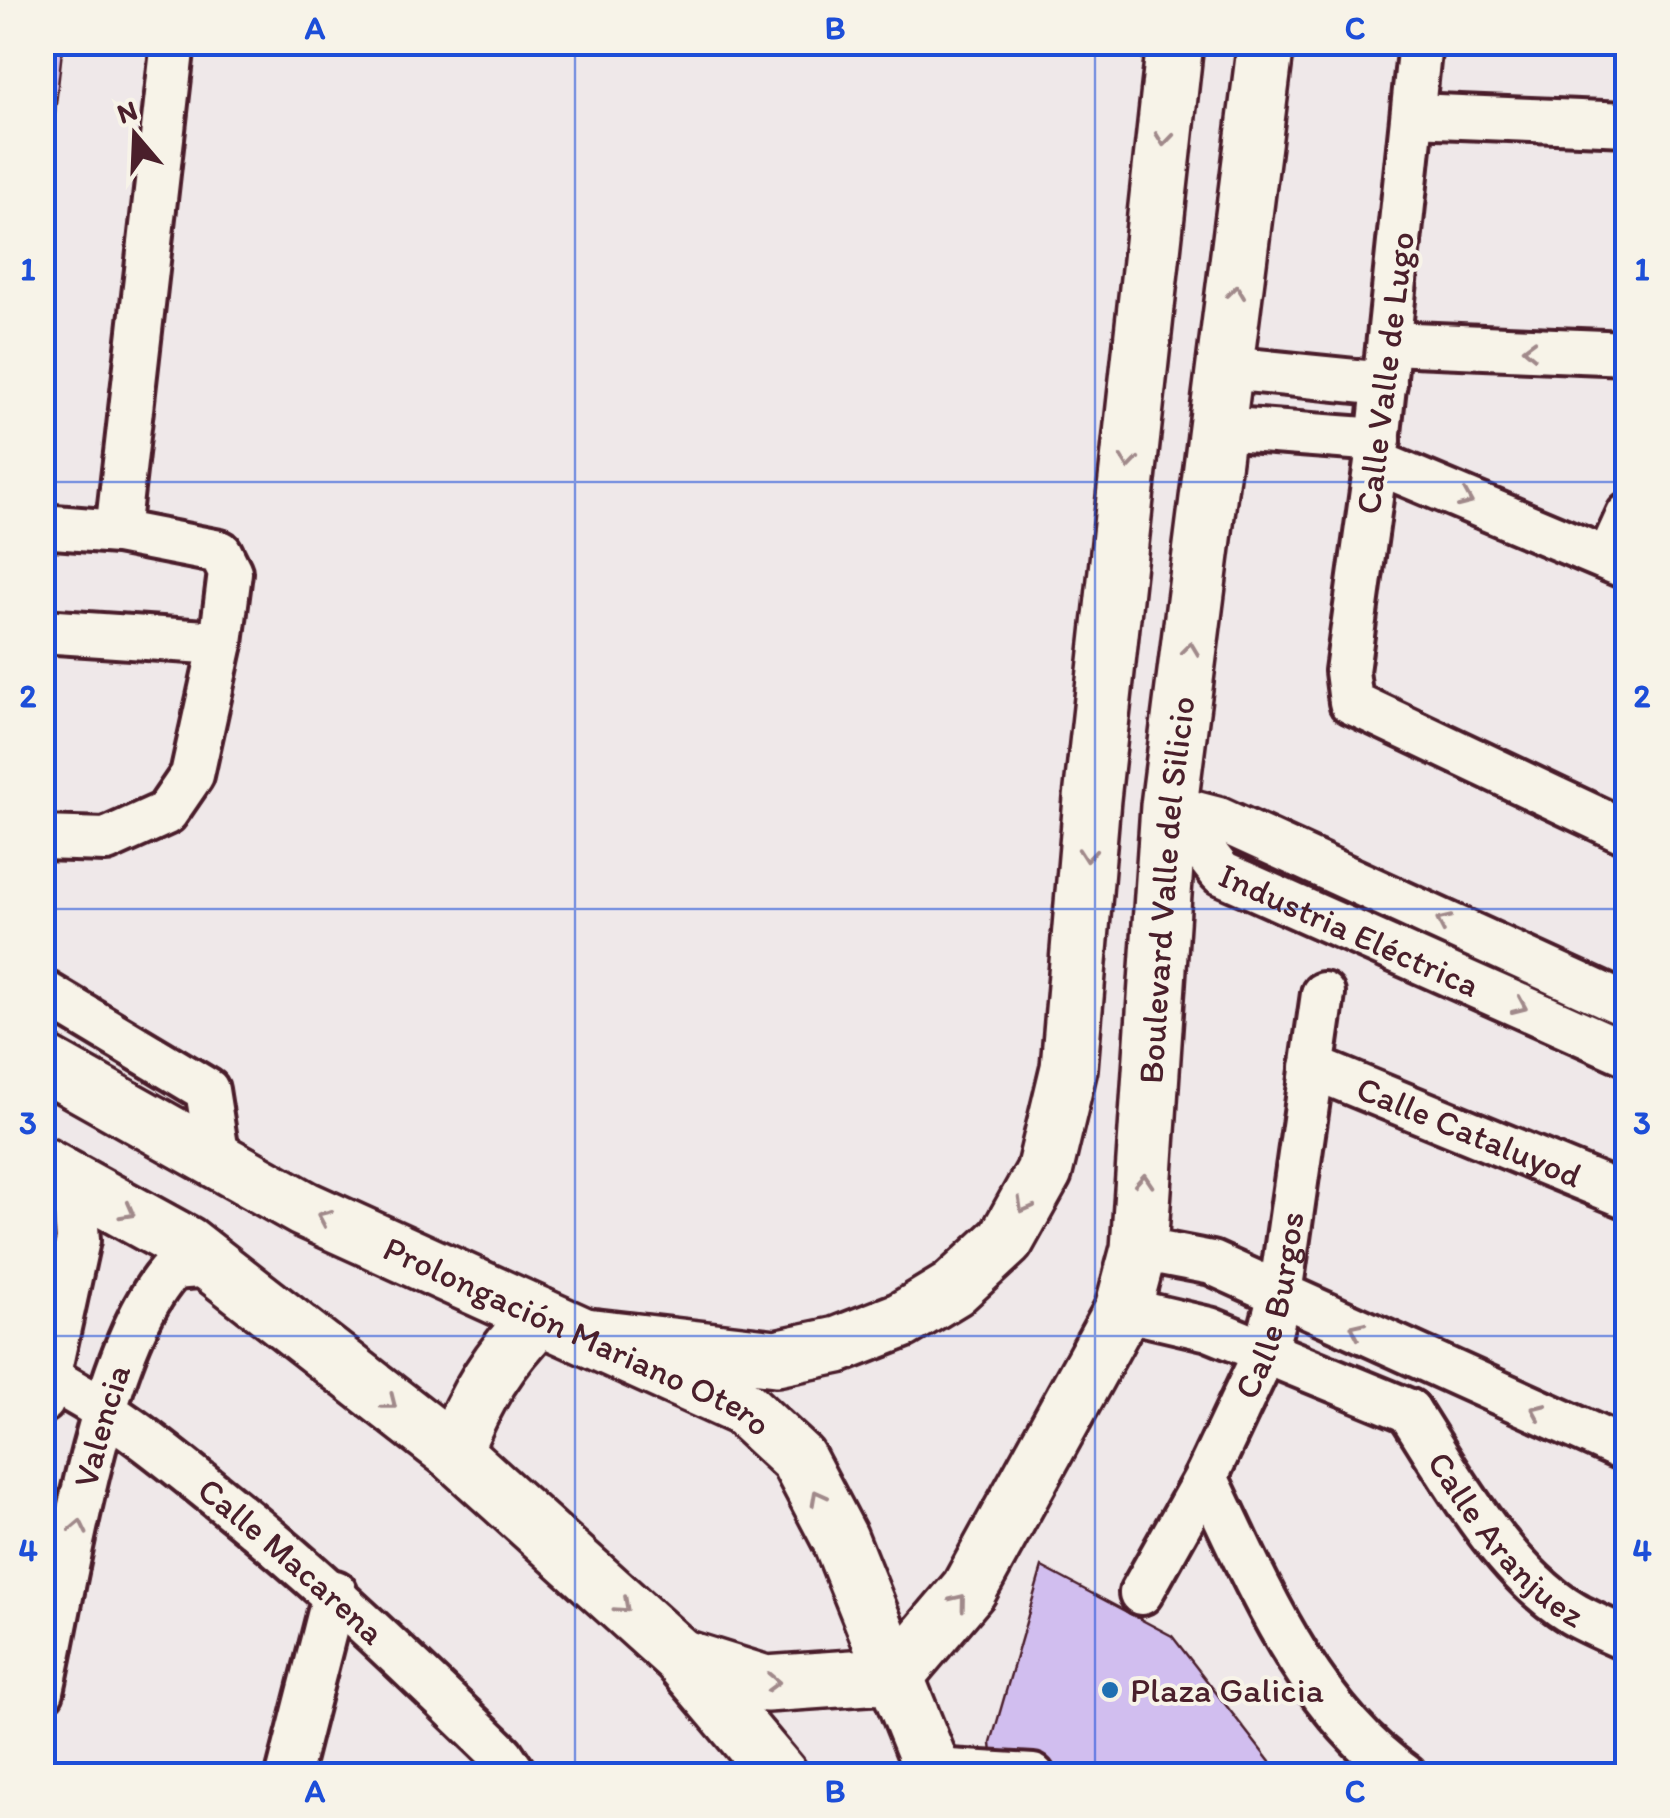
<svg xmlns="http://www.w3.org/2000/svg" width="1670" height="1818" viewBox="0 0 1670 1818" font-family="Itim,sans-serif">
<rect width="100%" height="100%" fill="#efe8e9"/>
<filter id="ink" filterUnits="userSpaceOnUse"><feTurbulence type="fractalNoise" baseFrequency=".01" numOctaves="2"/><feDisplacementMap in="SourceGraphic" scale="20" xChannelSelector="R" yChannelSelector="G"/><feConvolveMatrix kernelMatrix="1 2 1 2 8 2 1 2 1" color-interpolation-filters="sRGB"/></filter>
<g filter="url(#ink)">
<g fill="#d1beef" stroke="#4a1f2b" stroke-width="2.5">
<polygon points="42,42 63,42 42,228"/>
<polygon points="1042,1567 1172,1636 1281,1776 994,1776 991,1743"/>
</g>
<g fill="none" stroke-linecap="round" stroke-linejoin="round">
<defs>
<g id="minor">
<polyline points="1420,42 1376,462 1347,671 1351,702 1628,833"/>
<polyline points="1414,115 1628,124"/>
<polyline points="1389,343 1628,353"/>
<polyline points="1227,368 1385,384"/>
<polyline points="1219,428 1379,440"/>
<polyline points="1376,462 1628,568"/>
<polyline points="42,526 117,532 220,552 230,572 221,643 192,775 166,813 106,840 42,838"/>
<polyline points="117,532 173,42"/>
<polyline points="1608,559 1628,515"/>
<polyline points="42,631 221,643"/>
<path id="s1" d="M1169,806L1221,873L1628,1054"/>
<polyline points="1169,806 1219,819 1628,1006"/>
<polyline points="42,991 207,1090 218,1159"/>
<path id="s2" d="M1312,1067L1628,1197"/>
<polyline points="1139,1249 1212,1263 1628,1451"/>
<polyline points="1123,1309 1209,1329 1409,1411"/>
<path id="s3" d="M42,1375C110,1408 166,1455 224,1502C323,1582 411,1667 502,1755L516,1776"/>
<polyline points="43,1401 78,1240 76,1213 65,1177"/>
<path id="s4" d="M1409,1411C1451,1477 1504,1572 1572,1613C1589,1623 1609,1631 1628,1640"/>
<path d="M1206,1477C1256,1581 1307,1708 1405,1776"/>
<path id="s5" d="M1141,1593L1206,1477L1265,1352L1280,1294L1323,994"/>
<path id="s6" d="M42,1691C65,1586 101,1341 173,1268L212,1265"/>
<polyline points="932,1770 1033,1776"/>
<polyline points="288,1776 335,1592"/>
</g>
<g id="major">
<path id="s7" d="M42,1062L304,1209L743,1408L798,1459L840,1539L935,1776"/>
<polyline points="42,1165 186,1244 453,1452 680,1657 780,1776"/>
<polyline points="585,1336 776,1358 838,1345 902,1320 953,1289 1006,1240 1044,1172 1069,1068 1092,799 1175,42"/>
<path d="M453,1452C476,1396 498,1359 540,1316"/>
<path id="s8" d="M680,1657L766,1684L896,1675L969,1589L1123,1309L1139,1249L1169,806L1266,42"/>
</g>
</defs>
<use href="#minor" stroke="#4a1f2b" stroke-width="50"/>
<use href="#major" stroke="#4a1f2b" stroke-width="62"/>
<use href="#minor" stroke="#f7f3e8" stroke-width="42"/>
<use href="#major" stroke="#f7f3e8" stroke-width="55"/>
</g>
<defs><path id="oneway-chevron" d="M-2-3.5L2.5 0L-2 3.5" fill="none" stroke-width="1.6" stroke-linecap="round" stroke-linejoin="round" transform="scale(2.5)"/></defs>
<g stroke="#a0898a">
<use href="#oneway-chevron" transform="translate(1164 139) rotate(96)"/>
<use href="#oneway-chevron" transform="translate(1236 292) rotate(-83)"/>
<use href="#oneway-chevron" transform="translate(1530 349) rotate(-178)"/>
<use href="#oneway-chevron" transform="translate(1129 462) rotate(96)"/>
<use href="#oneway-chevron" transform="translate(1466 500) rotate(23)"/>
<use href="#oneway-chevron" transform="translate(1190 649) rotate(-83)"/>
<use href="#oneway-chevron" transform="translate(1087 855) rotate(95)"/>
<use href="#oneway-chevron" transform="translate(1443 922) rotate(-155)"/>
<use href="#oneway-chevron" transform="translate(1520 1006) rotate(24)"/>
<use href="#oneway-chevron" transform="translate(1144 1181) rotate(-86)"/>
<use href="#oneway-chevron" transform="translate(1024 1206) rotate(119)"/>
<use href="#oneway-chevron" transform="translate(128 1212) rotate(29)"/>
<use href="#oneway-chevron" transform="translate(324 1217) rotate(-156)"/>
<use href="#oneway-chevron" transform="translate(1357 1329) rotate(-155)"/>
<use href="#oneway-chevron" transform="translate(390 1403) rotate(38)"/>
<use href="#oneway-chevron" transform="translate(1538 1411) rotate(-156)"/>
<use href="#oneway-chevron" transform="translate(818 1497) rotate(-118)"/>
<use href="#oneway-chevron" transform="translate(79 1527) rotate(-78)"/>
<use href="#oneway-chevron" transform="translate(959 1601) rotate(-51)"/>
<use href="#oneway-chevron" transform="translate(623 1606) rotate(42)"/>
<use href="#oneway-chevron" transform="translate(773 1682) rotate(2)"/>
</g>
</g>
<path fill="none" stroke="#1d4ed8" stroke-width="2.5" stroke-opacity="0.55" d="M575,42V1776M1095,42V1776M42,482H1628M42,909H1628M42,1336H1628"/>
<circle fill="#1f6fb2" stroke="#f7f3e8" stroke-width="4" cx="1110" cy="1690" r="10"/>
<g text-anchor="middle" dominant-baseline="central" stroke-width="8" stroke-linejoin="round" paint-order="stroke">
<g font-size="35" fill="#4a1f2b" stroke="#f7f3e8">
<text transform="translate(1385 373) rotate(-83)">Calle Valle de Lugo</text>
<text stroke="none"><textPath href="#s8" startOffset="1075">Boulevard Valle del Silicio</textPath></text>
<text stroke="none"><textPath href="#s1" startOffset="225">Industria Eléctrica</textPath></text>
<text stroke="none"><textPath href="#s2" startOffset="170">Calle Cataluyod</textPath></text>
<text stroke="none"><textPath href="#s5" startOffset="318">Calle Burgos</textPath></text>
<text stroke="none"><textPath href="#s7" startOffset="602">Prolongación Mariano Otero</textPath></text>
<text stroke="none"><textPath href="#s6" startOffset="272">Valencia</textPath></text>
<text stroke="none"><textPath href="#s4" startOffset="162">Calle Aranjuez</textPath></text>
<text stroke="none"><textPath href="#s3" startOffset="312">Calle Macarena</textPath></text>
</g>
<g font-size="35" fill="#4a1f2b" stroke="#f7f3e8" text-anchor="start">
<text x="1130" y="1690">Plaza Galicia</text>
</g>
</g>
<rect width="1670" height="1818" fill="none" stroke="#f7f3e8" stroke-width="110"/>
<g transform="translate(135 135) rotate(341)" stroke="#f7f3e8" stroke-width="8" paint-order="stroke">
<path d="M0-8L18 38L0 25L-18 38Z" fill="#4a1f2b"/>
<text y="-15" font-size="28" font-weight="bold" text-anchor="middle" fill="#4a1f2b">N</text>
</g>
<rect x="55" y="55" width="1560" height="1708" fill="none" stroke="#1d4ed8" stroke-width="4"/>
<g font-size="32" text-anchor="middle" font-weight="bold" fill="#1d4ed8">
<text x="315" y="39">A</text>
<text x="835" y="39">B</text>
<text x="1355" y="39">C</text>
<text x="28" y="280">1</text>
<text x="1642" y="280">1</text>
<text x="28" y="707">2</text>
<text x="1642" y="707">2</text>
<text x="28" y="1134">3</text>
<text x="1642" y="1134">3</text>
<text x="28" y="1561">4</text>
<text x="1642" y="1561">4</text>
<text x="315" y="1802">A</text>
<text x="835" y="1802">B</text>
<text x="1355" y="1802">C</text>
</g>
</svg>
